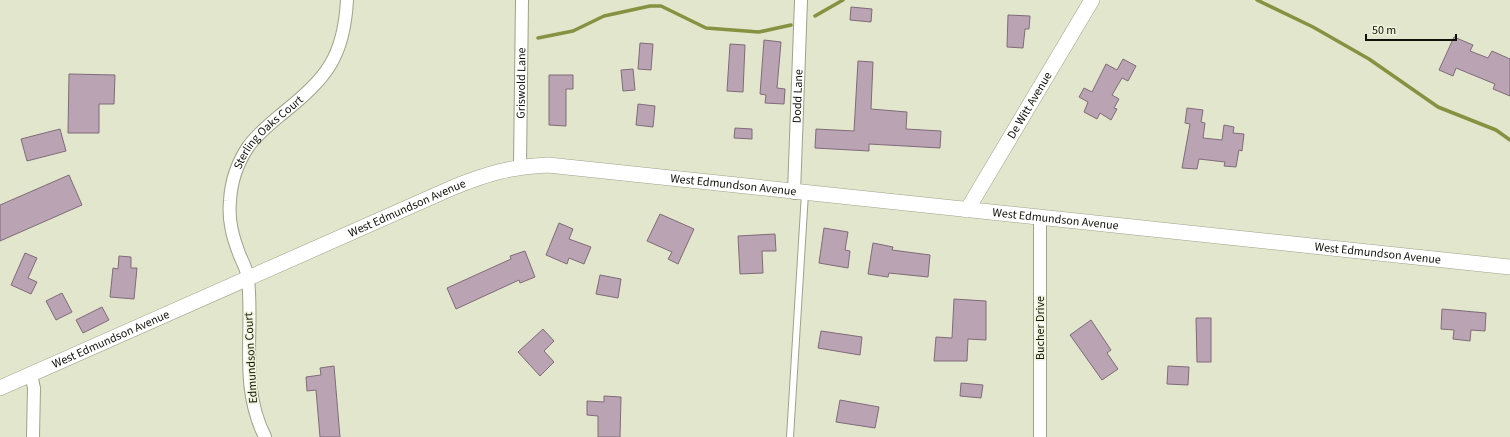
<svg xmlns="http://www.w3.org/2000/svg" width="1510" height="437" viewBox="0 0 1510 437" font-family="'Source Sans 3',sans-serif">
<rect width="100%" height="100%" fill="#e1e6cc"/>
<g fill="none" stroke-linecap="round" stroke-linejoin="round">
<g stroke="#869141" stroke-width="3.5">
<polyline points="1257,0 1313,27 1369,59 1438,107 1496,130 1510,140"/>
<polyline points="815,16 843,0"/>
<polyline points="538,38 573,31 604,16 650,6 661,6 706,28 759,32 791,25"/>
</g>
</g>
<g fill="#baa3b3" stroke="#806b79">
<polygon points="851,7 872,9 871,22 850,20"/>
<polygon points="1008,15 1030,16 1029,29 1025,29 1023,48 1007,47"/>
<polygon points="1454,37 1473,45 1470,51 1488,58 1492,51 1510,59 1510,96 1493,89 1495,84 1456,68 1453,76 1439,70"/>
<polygon points="764,40 781,42 777,88 785,89 784,104 765,103 766,95 760,94"/>
<polygon points="640,43 653,44 651,70 638,69"/>
<polygon points="730,44 745,45 743,92 727,91"/>
<polygon points="1123,59 1136,66 1128,81 1122,78 1112,95 1119,99 1114,108 1117,109 1111,120 1100,113 1097,119 1084,112 1088,102 1079,97 1084,88 1092,92 1106,64 1117,70"/>
<polygon points="858,61 873,62 871,109 907,112 906,129 941,131 940,148 869,144 869,151 815,148 816,129 854,131"/>
<polygon points="633,69 635,90 623,91 621,70"/>
<polygon points="69,74 115,75 114,104 99,104 99,133 68,133"/>
<polygon points="549,75 573,75 573,89 566,89 566,126 549,125"/>
<polygon points="638,104 655,106 653,127 636,125"/>
<polygon points="1187,108 1203,110 1201,122 1205,123 1203,138 1222,140 1224,125 1234,127 1233,133 1244,134 1242,151 1239,150 1236,167 1224,166 1225,162 1199,159 1197,169 1182,168 1190,124 1185,123"/>
<polygon points="735,128 752,129 752,139 734,138"/>
<polygon points="60,129 66,151 27,161 21,139"/>
<polygon points="69,175 82,205 0,241 0,205"/>
<polygon points="660,214 694,229 678,264 668,259 672,252 647,241"/>
<polygon points="559,223 573,229 569,239 591,247 584,264 569,258 567,264 546,255"/>
<polygon points="824,228 848,232 845,250 850,251 848,268 819,263"/>
<polygon points="775,234 776,251 762,251 763,273 740,274 738,236"/>
<polygon points="873,243 893,247 892,250 930,255 928,277 889,273 888,277 868,274"/>
<polygon points="525,251 535,277 520,283 519,280 456,309 447,288 511,259 510,256"/>
<polygon points="25,253 37,258 28,278 37,282 31,294 11,285"/>
<polygon points="119,256 131,257 131,268 137,268 134,299 110,297 113,268 118,269"/>
<polygon points="600,275 621,279 618,298 596,294"/>
<polygon points="62,293 72,312 56,320 46,301"/>
<polygon points="954,299 986,301 986,340 968,339 967,361 934,361 936,337 952,338"/>
<polygon points="102,307 109,320 83,333 76,320"/>
<polygon points="1442,309 1486,313 1485,331 1471,330 1470,341 1453,339 1454,330 1441,329"/>
<polygon points="1196,318 1211,318 1211,362 1197,362"/>
<polygon points="1091,320 1111,350 1107,353 1118,369 1102,380 1070,335"/>
<polygon points="543,329 554,341 544,351 554,362 540,376 518,352"/>
<polygon points="821,331 862,337 860,355 818,348"/>
<polygon points="334,366 340,437 320,437 316,390 307,391 306,377 321,375 320,368"/>
<polygon points="1168,366 1189,367 1188,385 1167,384"/>
<polygon points="961,383 983,385 981,398 960,396"/>
<polygon points="604,396 621,397 620,437 598,437 598,416 587,415 587,401 604,402"/>
<polygon points="840,400 879,407 875,428 836,422"/>
</g>
<g fill="none" stroke-linecap="round" stroke-linejoin="round">
<defs>
<polyline id="service" points="790,437 805,193"/>
<g id="minor">
<path id="s1" d="M520,166L522,0"/>
<path id="s2" d="M794,193L801,0"/>
<polyline points="1040,218 1040,437"/>
<polyline points="31,375 34,388 33,437"/>
<path id="s3" d="M265,437C239,385 254,333 248,279C248,272 243,263 240,256C233,238 228,221 230,201C231,182 238,162 248,147C257,134 271,123 283,113C326,78 344,58 347,0"/>
</g>
<g id="tertiary">
<path id="s4" d="M967,210L1092,0"/>
<path id="s5" d="M0,388L454,187C489,173 510,167 548,165L1510,267"/>
</g>
</defs>
<use href="#service" stroke="#9da28a" stroke-width="8"/>
<use href="#minor" stroke="#9da28a" stroke-width="14"/>
<use href="#tertiary" stroke="#9da28a" stroke-width="16"/>
<use href="#service" stroke="#fff" stroke-width="6"/>
<use href="#minor" stroke="#fff" stroke-width="12"/>
<use href="#tertiary" stroke="#fff" stroke-width="15"/>
</g>
<g text-anchor="middle" dominant-baseline="central" stroke-width="3" stroke-linejoin="round" paint-order="stroke">
<g font-size="12" fill="#101108" stroke="#eef3d9">
<text stroke="none"><textPath href="#s1" startOffset="83">Griswold Lane</textPath></text>
<text stroke="none"><textPath href="#s2" startOffset="97">Dodd Lane</textPath></text>
<text stroke="none"><textPath href="#s4" startOffset="122">De Witt Avenue</textPath></text>
<text stroke="none"><textPath href="#s3" startOffset="323">Sterling Oaks Court</textPath></text>
<text stroke="none"><textPath href="#s5" startOffset="780">West Edmundson Avenue</textPath></text>
<text stroke="none"><textPath href="#s5" startOffset="445">West Edmundson Avenue</textPath></text>
<text stroke="none"><textPath href="#s5" startOffset="1104">West Edmundson Avenue</textPath></text>
<text stroke="none"><textPath href="#s5" startOffset="1428">West Edmundson Avenue</textPath></text>
<text transform="translate(1040 328) rotate(-90)">Bucher Drive</text>
<text stroke="none"><textPath href="#s5" startOffset="121">West Edmundson Avenue</textPath></text>
<text transform="translate(251 358) rotate(-93)">Edmundson Court</text>
</g>
</g>
<path d="M1366 34v6h90v-6" fill="none" stroke="#101108" stroke-width="2"/>
<text x="1372" y="34" font-size="12" fill="#101108" stroke="#eef3d9" stroke-width="3" paint-order="stroke">50 m</text>
</svg>
